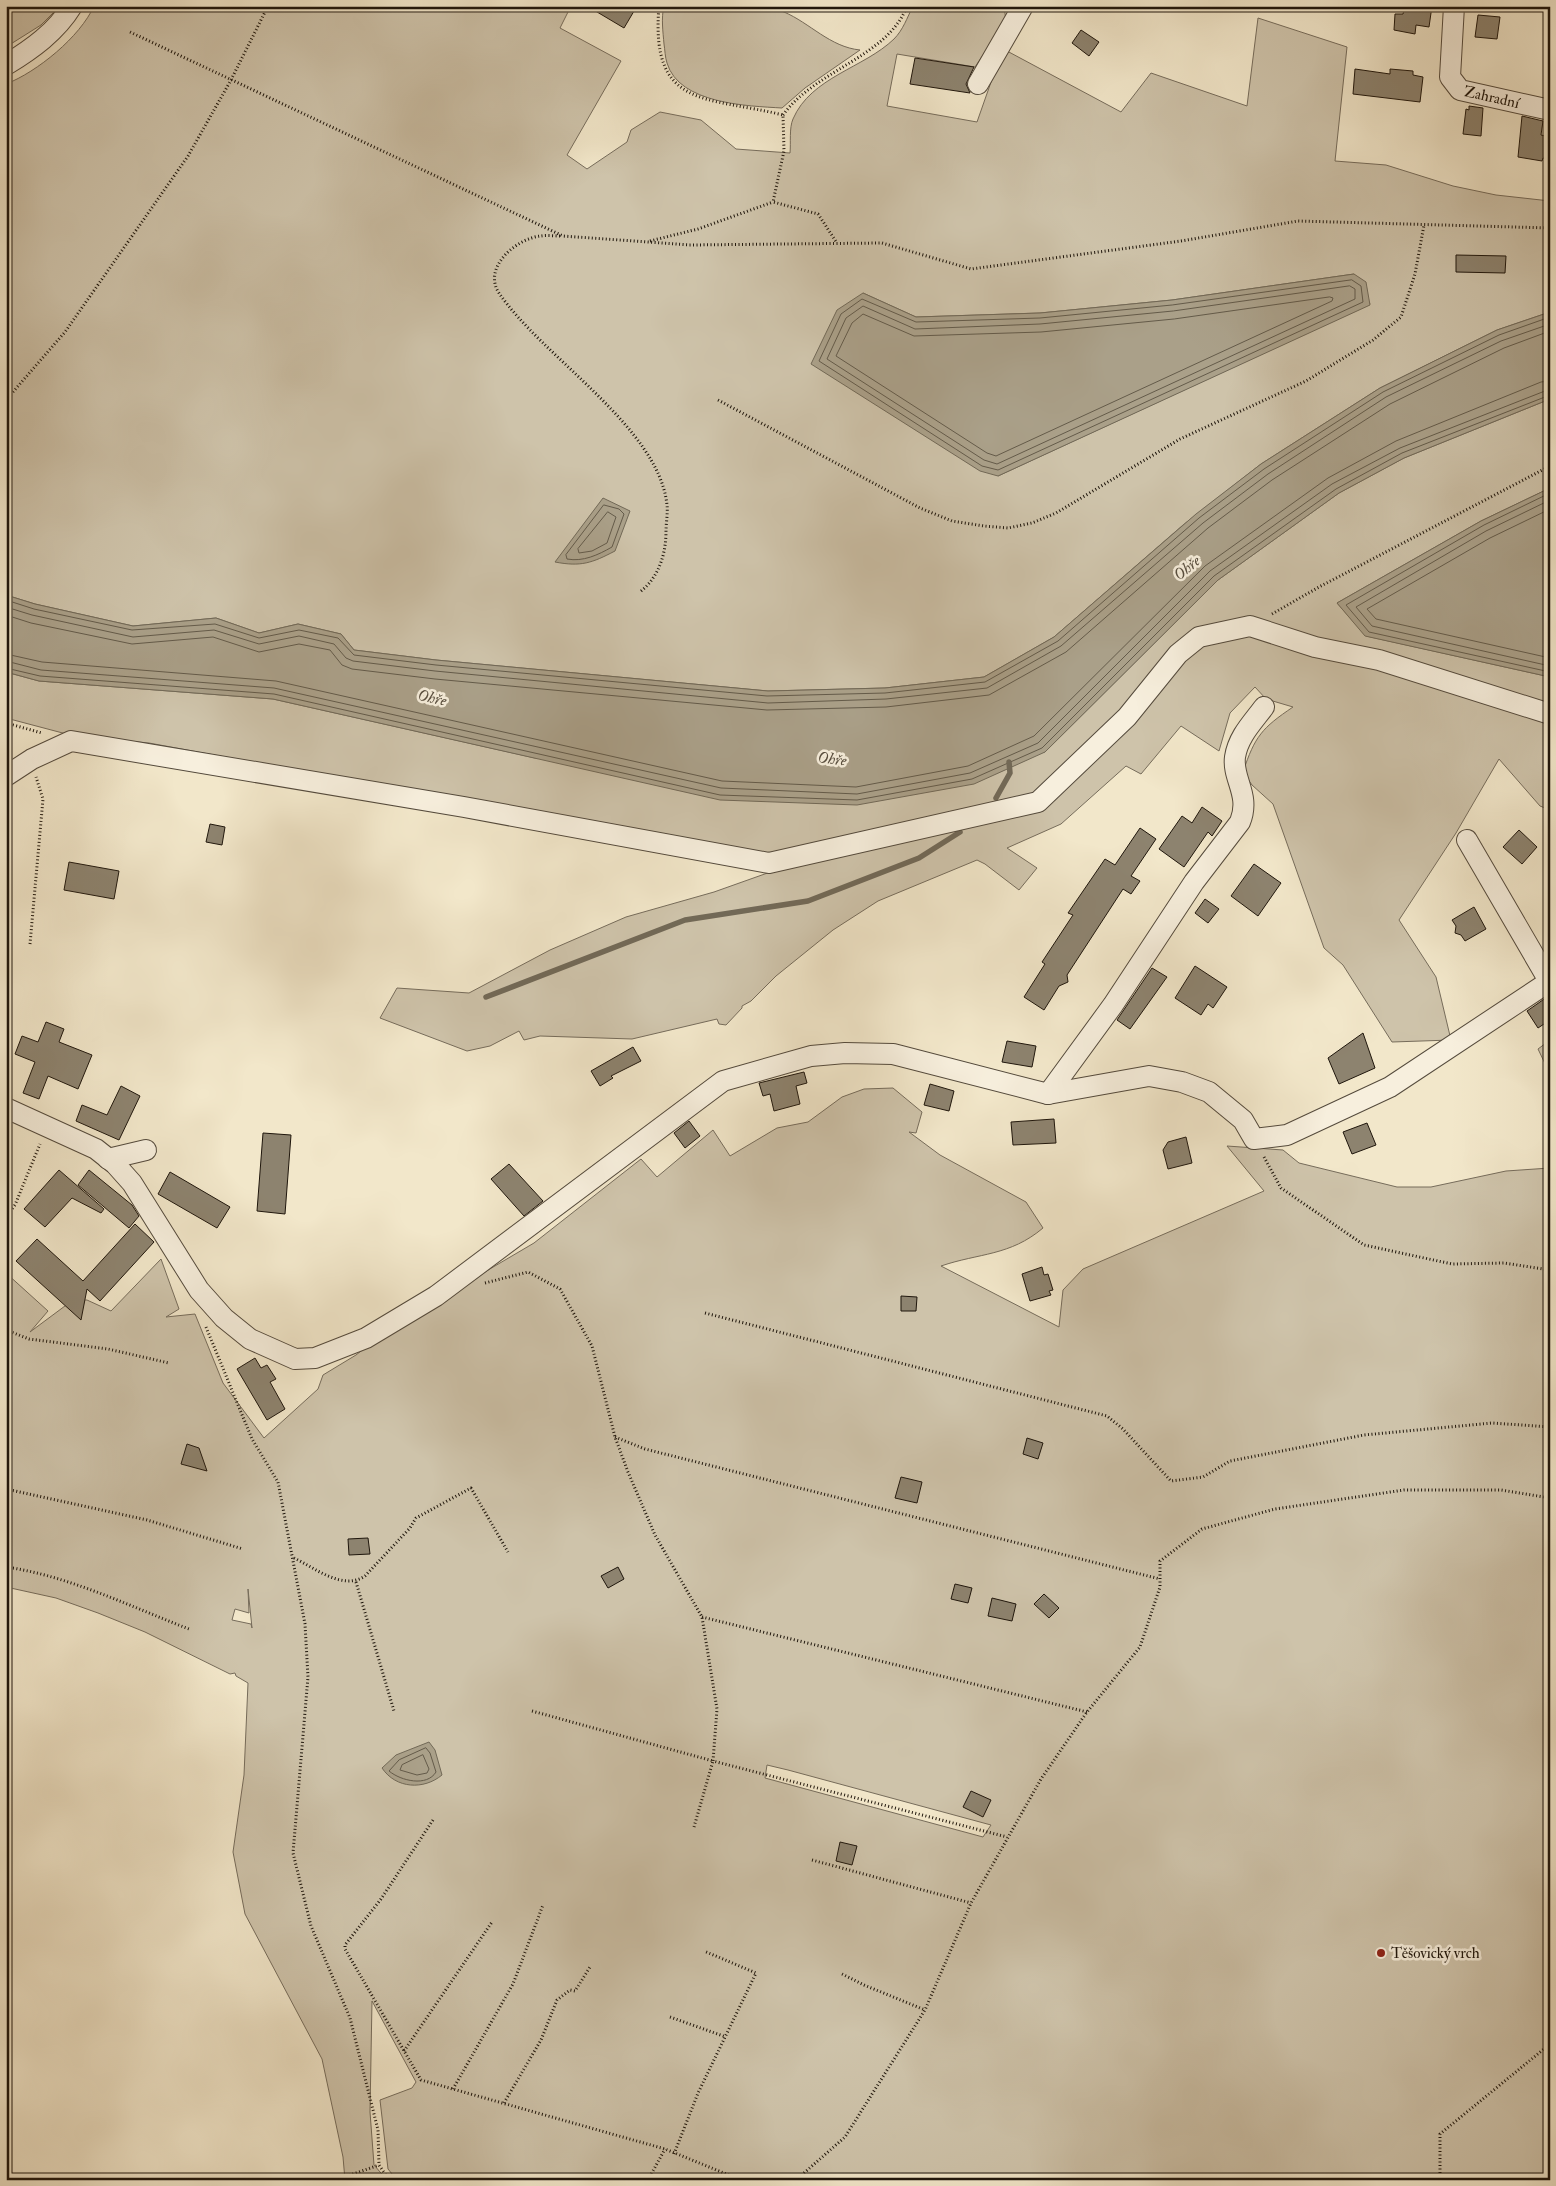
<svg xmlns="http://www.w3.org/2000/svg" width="1556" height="2186" viewBox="0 0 1556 2186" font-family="'IM FELL Double Pica',serif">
<rect width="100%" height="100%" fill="#f2e7ca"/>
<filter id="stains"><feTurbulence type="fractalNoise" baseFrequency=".004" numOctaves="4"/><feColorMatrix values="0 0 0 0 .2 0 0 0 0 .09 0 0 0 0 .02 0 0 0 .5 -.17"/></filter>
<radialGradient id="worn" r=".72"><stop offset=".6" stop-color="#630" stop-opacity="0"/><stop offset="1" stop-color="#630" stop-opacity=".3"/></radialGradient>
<g fill="#cec3aa" stroke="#766c5b" fill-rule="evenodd">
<polygon points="6,6 60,6 41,25 6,47"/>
<path d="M94,6H571L560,28L621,61L567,155L587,169L627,142L631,130L660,112L701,120L736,149L790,153C791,143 789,128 793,119C811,77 864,68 894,39C903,30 907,18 913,6H1004L1006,21L975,67L897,54L887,106L977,122L997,65L1007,51L1121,112L1151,73L1247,106L1258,18L1347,47L1335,161L1386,165L1453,186L1496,195L1550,201V312L1497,330L1380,388L1261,464L1183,525L1054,637L984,677L885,688L768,691L436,660L354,650L341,634L298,624L259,633L216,618L133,626L35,604L6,595V84C37,72 80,37 94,6ZM1354,274L1370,304L998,476L863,293L916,317L1040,313L1172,300Z"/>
<path d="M664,6C695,6 758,0 784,12C810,23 830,47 860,50L805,88L782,108C748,106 679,104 667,63C665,57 665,50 664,44C663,32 661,18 664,6Z"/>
<path d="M1550,399V488L1481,521L1337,603L1366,636L1550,677V810L1540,806L1499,759L1456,833L1399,920L1436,977L1451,1040L1392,1042L1343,965L1324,948L1273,804L1252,785L1243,772C1255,736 1262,728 1293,707L1266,699L1255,687L1230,713L1219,751L1181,726L1141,774L1126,766L1061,824L1007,848L1037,868L1019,890L985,864L977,860L878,901L833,930L776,976L751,1001L742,1006V1008L726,1025L719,1024L717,1019L632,1039L540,1036L524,1040L519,1031L490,1046L467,1051L380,1018L397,988L469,993L550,950L626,917L714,892L776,870L1039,809L1203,627L1125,710L1041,792L764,856L149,743L74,736L6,718V672L39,681L273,699L535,758L1045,752L1218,580L1339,493L1404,458Z"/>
<polygon points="1550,1040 1550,1074 1538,1049"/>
<path d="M893,1088L922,1112L916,1133L909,1132L940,1155L1026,1202L1043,1228C1010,1256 979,1253 941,1266L1059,1327L1063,1290L1083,1269L1264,1191L1227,1146L1283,1150L1299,1163L1397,1187H1431L1506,1171L1550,1168V2180H397L388,2169L380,2100L412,2088L416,2082L372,2001L370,2112L374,2165L387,2180H345L343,2157L322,2059L245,1914L233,1852L244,1775L248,1683L236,1676L235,1673L230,1674L145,1632L98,1613L56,1598L6,1587V1273L48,1311L30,1332L73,1300H87L111,1311L161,1259L179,1309L166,1317L195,1314L223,1383L264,1438L318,1389L323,1375L356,1355L393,1326L534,1243L641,1159L657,1177L713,1130L730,1156L777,1128L808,1122L842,1097L864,1089ZM248,1589L252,1628L251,1624L232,1620L235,1609L249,1613ZM767,1765L788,1770L991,1825L983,1837L765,1778Z"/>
</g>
<g fill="#aaa089" stroke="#726957">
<polygon points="1354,274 1366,282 1370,305 998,476 980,471 811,364 837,310 863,293 916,317 1040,313 1172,300"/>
<polygon points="1550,312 1550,399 1404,458 1339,493 1218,580 1045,752 974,784 857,805 720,800 273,699 39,681 6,672 6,595 35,604 133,626 216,618 259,633 298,624 341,634 354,650 436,660 768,691 885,688 984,677 1054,637 1196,514 1261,464 1380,388 1497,330"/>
<polygon points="1550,488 1550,677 1365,636 1337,603 1481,521"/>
<path d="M603,498L630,511L615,551C592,563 581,567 555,562Z"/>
<path d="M429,1742L435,1750L442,1775C424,1790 396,1789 382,1768L396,1755Z"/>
</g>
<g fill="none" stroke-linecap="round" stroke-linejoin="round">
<g stroke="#645b4a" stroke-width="1">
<polygon points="1352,280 1361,286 1363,302 998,470 982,466 819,361 841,314 862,299 916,322 1040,318 1172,305"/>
<polygon points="1350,286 1355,289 1355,299 997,464 984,460 827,359 846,318 863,306 915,329 1040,324 1173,311"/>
<polygon points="1330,297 1333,298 1332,301 996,456 987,453 836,356 852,323 863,314 914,336 1041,332 1174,319"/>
<polyline points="1550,493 1484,525 1346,605 1369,632 1550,672"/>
<polyline points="1550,500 1486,531 1356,607 1372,626 1550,666"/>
<path d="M604,505L619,509L624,514L612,547C598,555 583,562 567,559L566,555Z"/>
<polyline points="1550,509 1490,538 1367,609 1376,619 1550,658"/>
<polygon points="608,512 616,517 607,543 592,551 579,553 578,549"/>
<polyline points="6,600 34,609 132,630 215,624 259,638 299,630 338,638 354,655 436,665 767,696 885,693 985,682 1058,641 1199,518 1264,469 1383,392 1499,335 1550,317"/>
<polyline points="6,607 32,615 133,637 214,630 259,644 299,636 334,644 346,658 353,661 435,671 768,703 886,699 987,688 1061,646 1203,523 1268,474 1386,397 1501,341 1550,324"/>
<polyline points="6,615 31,623 132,644 213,637 259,652 299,644 330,650 342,665 352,669 435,679 767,710 886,707 989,695 1066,652 1208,528 1272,480 1390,404 1504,348 1550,331"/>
<polyline points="6,654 42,662 276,681 722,781 856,787 968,766 1034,736 1205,566 1328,478 1396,441 1541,382 1550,381"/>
<polyline points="6,661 41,670 274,688 721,788 857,794 970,773 1038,743 1210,571 1332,484 1400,448 1550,389"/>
<polyline points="6,668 40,676 274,694 720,795 857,800 972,779 1042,748 1214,576 1336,489 1402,453 1550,395"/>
<path d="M426,1748L430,1753L436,1772C427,1787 401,1781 389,1771L399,1760Z"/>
<polygon points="423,1755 429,1769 427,1773 417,1775 400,1770 402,1765"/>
</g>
<g stroke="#726957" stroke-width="5.5">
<polyline points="996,798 1010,773 1009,762"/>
<polyline points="486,997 685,920 808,901 919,858 960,832"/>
</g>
</g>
<g fill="#8d836f" stroke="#1f160c">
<polygon points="587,6 637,6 624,28"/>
<polygon points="1405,6 1432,6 1429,27 1416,25 1415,34 1394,30 1395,14 1403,14"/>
<polygon points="1478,15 1500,17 1497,39 1475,37"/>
<polygon points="1081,30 1099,42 1089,56 1072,43"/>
<polygon points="915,58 974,67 966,84 970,93 910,84"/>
<polygon points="1355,69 1390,74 1390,69 1413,71 1413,75 1423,77 1420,102 1353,94"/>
<polygon points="1469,106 1483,108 1481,136 1463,134 1466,109 1469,110"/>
<polygon points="1522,116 1543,121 1541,135 1550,137 1550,160 1543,158 1542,161 1518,157"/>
<polygon points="1456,255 1506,256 1505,273 1456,272"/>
<polygon points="1202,807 1222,821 1212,836 1208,832 1184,867 1159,849 1182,816 1192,823"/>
<polygon points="210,824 225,827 222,845 206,842"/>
<polygon points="1140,828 1156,839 1131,876 1140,881 1131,894 1123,889 1067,975 1068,982 1059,986 1044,1010 1024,997 1045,964 1042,962 1073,915 1068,913 1105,859 1115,865"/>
<polygon points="1519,830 1537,847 1522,864 1503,847"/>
<polygon points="69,862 119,871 114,899 64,890"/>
<polygon points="1254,864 1281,883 1258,916 1231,896"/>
<polygon points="1205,899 1219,909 1208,923 1195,913"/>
<polygon points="1474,907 1486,929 1465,941 1461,935 1455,933 1456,926 1452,920"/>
<polygon points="1195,966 1227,987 1213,1008 1208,1004 1201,1015 1175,998"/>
<polygon points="1152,968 1167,977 1130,1029 1117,1020"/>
<polygon points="1550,995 1550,1020 1538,1028 1527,1011"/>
<polygon points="46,1022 64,1029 59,1042 92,1055 78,1089 48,1076 39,1099 23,1093 35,1062 15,1054 22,1036 38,1042"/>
<polygon points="1363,1033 1375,1068 1339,1084 1328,1058"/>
<polygon points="1007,1041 1036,1046 1032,1067 1002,1062"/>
<polygon points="633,1047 641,1061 611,1076 613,1078 600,1086 591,1071"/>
<polygon points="804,1072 807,1083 796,1086 800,1104 774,1111 770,1094 763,1096 759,1083"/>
<polygon points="930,1084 954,1091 949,1111 924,1105"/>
<polygon points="121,1086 140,1096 119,1140 76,1121 82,1105 107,1115"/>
<polygon points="1054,1119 1056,1143 1013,1145 1011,1122"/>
<polygon points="689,1121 700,1136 685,1148 674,1133"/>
<polygon points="1367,1123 1376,1145 1352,1154 1343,1132"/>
<polygon points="263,1133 291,1135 285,1214 257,1211"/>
<polygon points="1186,1137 1192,1163 1168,1169 1163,1150 1168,1142"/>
<polygon points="509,1164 543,1201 524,1216 491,1179"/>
<polygon points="59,1170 104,1209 101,1213 72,1198 45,1227 24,1209"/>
<polygon points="89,1170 132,1205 139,1216 129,1228 78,1185"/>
<polygon points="170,1172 230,1207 217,1228 158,1194"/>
<polygon points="135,1224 154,1242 100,1301 87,1289 81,1320 16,1261 37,1239 83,1281"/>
<polygon points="1042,1267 1044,1275 1048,1274 1053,1290 1049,1291 1051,1295 1030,1301 1022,1274"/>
<polygon points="901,1296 917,1297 916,1311 901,1311"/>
<polygon points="255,1358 261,1368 267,1365 276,1379 270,1382 285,1409 267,1420 237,1369"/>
<polygon points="1027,1438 1043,1443 1038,1459 1023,1454"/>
<polygon points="187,1444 199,1448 207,1471 181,1464"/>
<polygon points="901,1477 922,1482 917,1503 895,1498"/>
<polygon points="368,1538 370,1554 349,1555 348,1539"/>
<polygon points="618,1567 624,1579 608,1588 601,1576"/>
<polygon points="955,1584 972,1588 968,1603 951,1599"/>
<polygon points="1044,1594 1059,1608 1049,1618 1034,1604"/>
<polygon points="992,1598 1016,1604 1012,1621 988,1616"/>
<polygon points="971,1791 991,1800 983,1817 963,1807"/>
<polygon points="840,1842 857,1846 852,1865 836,1861"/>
</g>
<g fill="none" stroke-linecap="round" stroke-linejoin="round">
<defs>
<g id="minor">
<path id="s1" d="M1454,6L1450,77L1460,90L1550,110"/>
<path d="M6,65C32,49 56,32 72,6"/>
<polyline points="978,84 1023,6"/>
<polyline points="6,776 32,759 71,741 464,807 769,863 1038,802 1127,717 1178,654 1199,637 1250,626 1315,647 1379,660 1550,714"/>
<polyline points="1467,840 1549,981"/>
<path d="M1048,1094L1113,1005L1194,882L1240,822C1251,795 1232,779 1235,757C1238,737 1252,723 1264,707"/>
<polyline points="6,1108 96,1149 115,1164 132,1183 199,1290 224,1318 250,1339 295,1359 315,1358 366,1338 436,1296 723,1081 811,1056 845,1053 893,1054 1048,1094 1149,1076 1182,1082 1209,1092 1243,1120 1254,1139 1287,1135 1390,1087 1550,981"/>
<polyline points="108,1159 146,1150"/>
</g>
</defs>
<use href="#minor" stroke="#544a3c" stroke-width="22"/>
<g stroke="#1f160c" stroke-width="3" stroke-dasharray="1 2.5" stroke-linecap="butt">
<path d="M659,6C650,110 707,96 783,115L784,151L773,202L818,214L837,243"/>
<polyline points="130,32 563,236 689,245 882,243 971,269 1181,241 1298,221 1550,228"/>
<path d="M783,115C815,70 888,57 907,6"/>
<path d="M560,236C554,236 547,235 541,236C517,238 482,267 499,293C542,357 659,427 667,505C668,513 666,523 666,531C666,554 659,577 640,592"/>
<polyline points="650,241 698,229 773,202"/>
<polyline points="6,400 65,332 188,156 231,80 268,6"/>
<polyline points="718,400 920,508 952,521 984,526 1008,528 1032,523 1056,513 1180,439 1306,381 1373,340 1401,317 1415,274 1424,225"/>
<polyline points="1272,614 1319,587 1550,466"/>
<polyline points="6,723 42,733"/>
<polyline points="30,944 43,799 36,777"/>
<polyline points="1264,1157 1281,1188 1364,1245 1452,1264 1504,1263 1550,1270"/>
<polyline points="6,1217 15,1205 40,1144"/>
<polyline points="485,1283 528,1272 560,1289 592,1346 615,1437 628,1472 655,1535 702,1617 717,1709 713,1761 1007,1837"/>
<polyline points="705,1313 1107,1416 1123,1429 1171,1481 1203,1477 1230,1461 1364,1435 1492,1423 1550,1427"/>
<polyline points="206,1327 252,1439 278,1482 305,1624 308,1677 293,1853 311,1926 350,2018 378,2130 379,2165 389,2180"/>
<polyline points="6,1330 29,1339 108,1349 169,1363"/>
<polyline points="615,1437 645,1449 1160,1579"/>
<polyline points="6,1489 147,1520 243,1549"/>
<path d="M294,1558C315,1568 343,1591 365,1576L410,1528L416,1518L471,1488L508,1552"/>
<path d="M6,1567C69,1576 129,1606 189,1629"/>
<polyline points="356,1582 394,1711"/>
<polyline points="702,1617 1087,1712"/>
<polyline points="532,1711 713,1761 694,1827"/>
<polyline points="433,1820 381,1899 345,1945 345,1949 421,2080 665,2149 741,2180"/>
<polyline points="812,1860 971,1903"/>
<polyline points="842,1974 864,1985 925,2010"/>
<polyline points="670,2017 726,2037"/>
<polyline points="404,2051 492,1922"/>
<polyline points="453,2089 513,1984 543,1905"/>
<polyline points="504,2103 541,2040 557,2000 570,1990 575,1991 590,1967"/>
<polyline points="674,2154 698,2093 756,1973 704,1951"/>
<polyline points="336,2180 379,2165"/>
<polyline points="648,2180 665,2149"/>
<polyline points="796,2180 845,2137 925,2010 971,1903 1041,1779 1087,1712 1140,1647 1160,1587 1160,1561 1202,1529 1275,1509 1404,1490 1501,1490 1550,1498"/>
<polyline points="1440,2180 1440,2134 1550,2044"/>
</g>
<use href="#minor" stroke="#f7efdd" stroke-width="20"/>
</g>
<circle fill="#8f2418" stroke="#f7efdd" stroke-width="2" cx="1381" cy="1953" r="5"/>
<g text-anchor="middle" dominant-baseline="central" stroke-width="5" stroke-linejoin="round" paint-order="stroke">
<g font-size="15" fill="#1f160c" stroke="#f7efdd">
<text stroke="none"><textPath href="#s1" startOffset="120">Zahradní</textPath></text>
</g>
<g font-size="15" fill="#1f160c" stroke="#f7efdd" text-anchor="start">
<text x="1391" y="1953">Těšovický vrch</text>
</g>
<g font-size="16" font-style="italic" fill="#574d3e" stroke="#f7efdd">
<text transform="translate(1187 568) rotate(-40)">Ohře</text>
<text transform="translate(432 698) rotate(12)">Ohře</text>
<text transform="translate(832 759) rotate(7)">Ohře</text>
</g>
</g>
<rect width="1556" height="2186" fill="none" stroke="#f2e7ca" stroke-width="25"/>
<rect x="8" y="8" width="1541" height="2171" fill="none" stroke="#1f160c" stroke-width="2.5"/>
<rect x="12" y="12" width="1531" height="2161" fill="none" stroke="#1f160c"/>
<rect width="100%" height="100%" filter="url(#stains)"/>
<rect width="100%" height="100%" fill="url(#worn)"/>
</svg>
